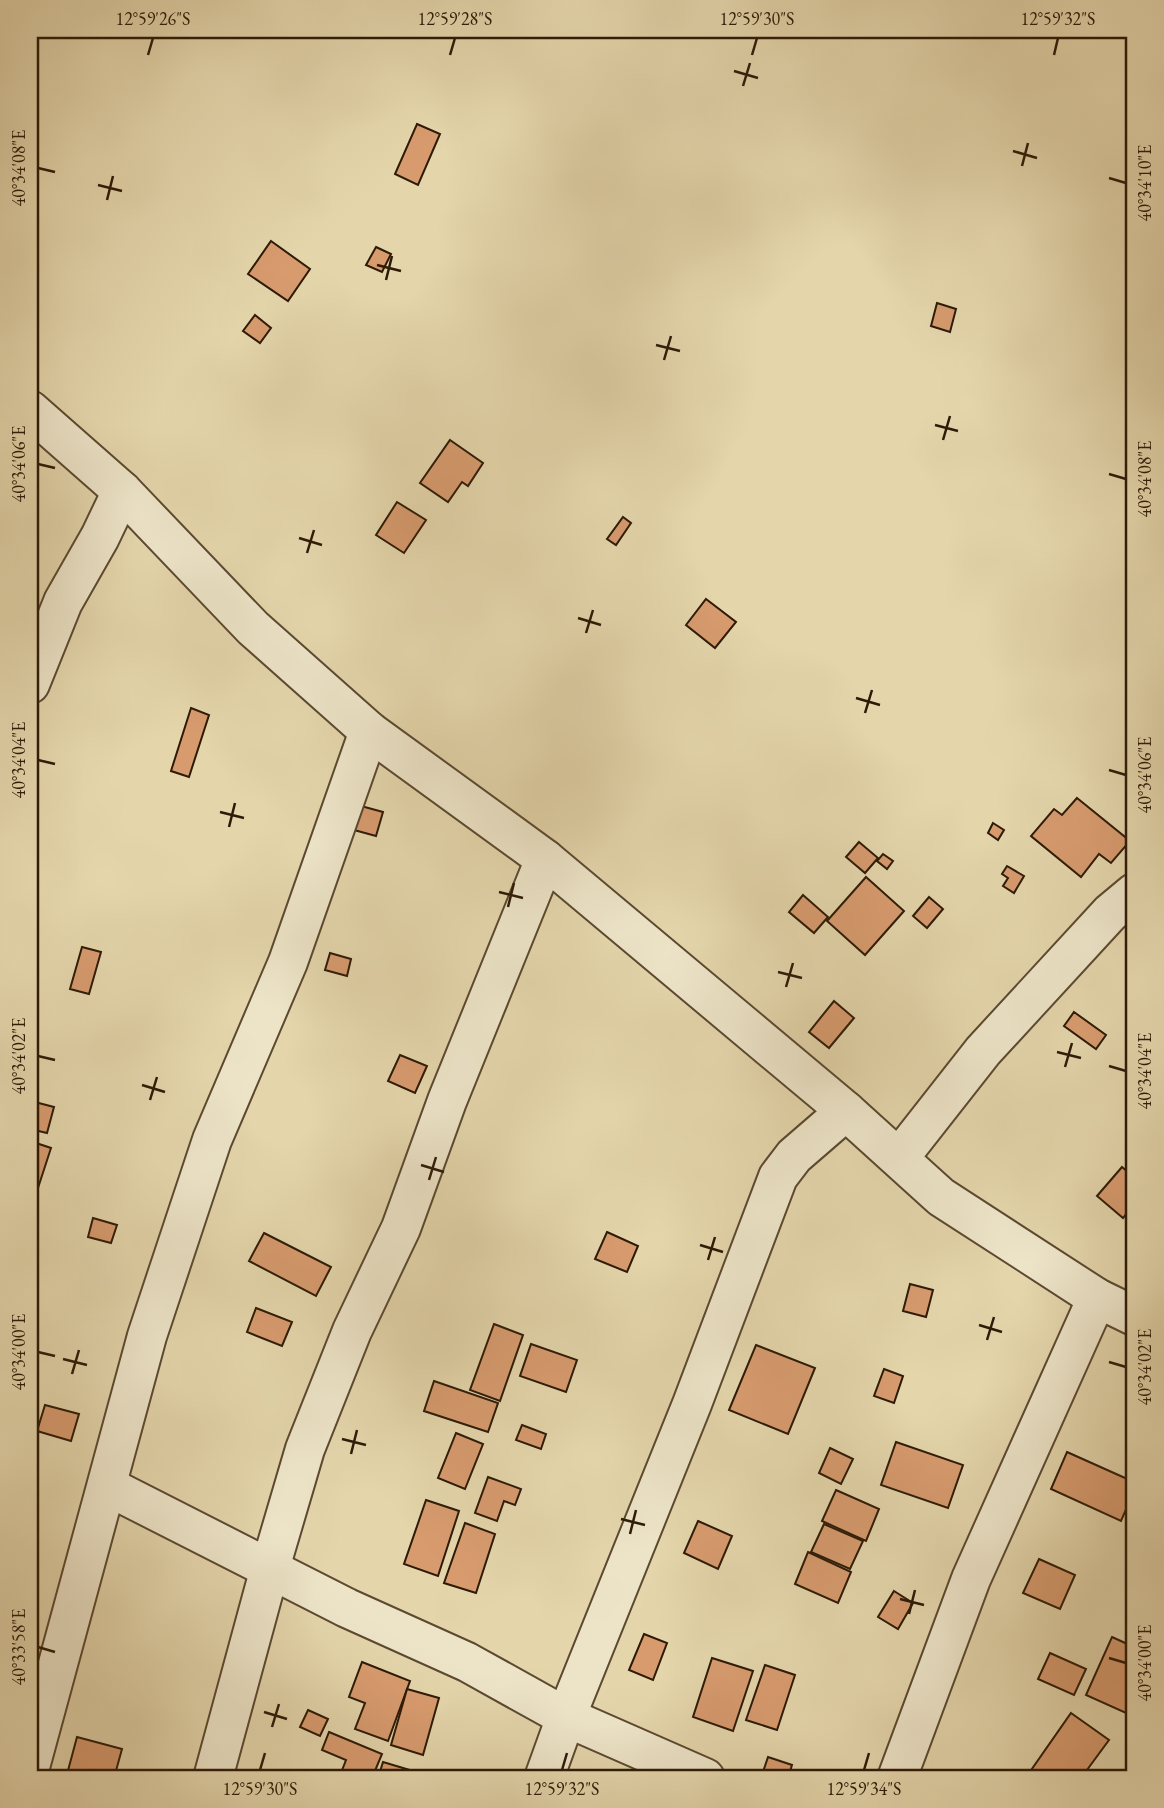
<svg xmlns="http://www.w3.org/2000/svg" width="1164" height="1808" viewBox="0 0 1164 1808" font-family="'EB Garamond',serif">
<rect width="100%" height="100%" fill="#e4d5ab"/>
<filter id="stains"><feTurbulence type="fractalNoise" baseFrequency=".00286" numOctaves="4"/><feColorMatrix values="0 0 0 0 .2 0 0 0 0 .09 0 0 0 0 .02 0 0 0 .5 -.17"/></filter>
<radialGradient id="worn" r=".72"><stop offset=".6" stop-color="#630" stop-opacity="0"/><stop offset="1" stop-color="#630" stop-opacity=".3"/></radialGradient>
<g fill="#d79b6e" stroke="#2d1a07" stroke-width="2">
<polygon points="417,124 440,134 418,185 395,174"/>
<polygon points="271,241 310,269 288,301 248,274"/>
<polygon points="376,247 391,254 382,272 366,265"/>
<polygon points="937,303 956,309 950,332 931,326"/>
<polygon points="255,315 271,328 260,343 243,331"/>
<polygon points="450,440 483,463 468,486 462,482 448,502 420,483"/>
<polygon points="397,502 426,520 404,553 376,535"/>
<polygon points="623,517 631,523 616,545 607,539"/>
<polygon points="706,599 736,622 715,648 686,625"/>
<polygon points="191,708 209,715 189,777 171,771"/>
<polygon points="1077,798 1130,841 1111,863 1099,854 1081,877 1031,836 1054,809 1062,815"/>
<polygon points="361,806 383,812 376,836 354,830"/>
<polygon points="993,823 1004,830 998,840 988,833"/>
<polygon points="859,842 878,858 865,873 846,857"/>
<polygon points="883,854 893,861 887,869 877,861"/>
<polygon points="1007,866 1024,876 1014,893 1003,886 1008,878 1002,874"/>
<polygon points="866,877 904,911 865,955 827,921"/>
<polygon points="803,895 828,917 814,933 789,912"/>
<polygon points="929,897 943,909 927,928 913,916"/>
<polygon points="82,947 101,952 89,994 70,989"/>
<polygon points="330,953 351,959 347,976 325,970"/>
<polygon points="834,1001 854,1018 829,1048 809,1032"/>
<polygon points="1074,1012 1106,1035 1096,1049 1064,1026"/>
<polygon points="400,1055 427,1066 415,1093 388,1081"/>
<polygon points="31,1101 54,1107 47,1133 30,1129"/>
<polygon points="30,1141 51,1148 38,1188 30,1185"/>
<polygon points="1122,1167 1134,1177 1134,1204 1123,1218 1097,1196"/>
<polygon points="93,1218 117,1225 111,1243 88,1237"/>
<polygon points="607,1232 638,1246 627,1272 595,1259"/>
<polygon points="264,1233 331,1267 316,1296 249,1261"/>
<polygon points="910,1284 933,1290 926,1317 903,1311"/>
<polygon points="256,1308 292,1322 282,1346 247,1332"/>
<polygon points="494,1324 523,1335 500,1401 470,1390"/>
<polygon points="531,1344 577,1360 566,1392 520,1376"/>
<polygon points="756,1345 815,1368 788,1434 729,1410"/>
<polygon points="884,1369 903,1376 894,1403 874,1396"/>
<polygon points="434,1381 498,1403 488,1432 424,1411"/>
<polygon points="45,1405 79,1414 71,1441 37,1431"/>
<polygon points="522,1425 546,1434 541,1449 516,1440"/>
<polygon points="456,1433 483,1444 465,1489 438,1478"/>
<polygon points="896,1442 963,1465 948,1508 881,1485"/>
<polygon points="830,1448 853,1459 841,1484 819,1473"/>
<polygon points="1067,1452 1134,1482 1134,1491 1121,1521 1051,1489"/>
<polygon points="488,1477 521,1489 515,1505 504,1501 497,1521 475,1513"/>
<polygon points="836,1490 879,1509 866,1541 822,1521"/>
<polygon points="426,1500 459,1511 438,1576 404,1564"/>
<polygon points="698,1521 732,1536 718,1569 684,1553"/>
<polygon points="465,1523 495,1534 476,1593 444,1583"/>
<polygon points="824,1524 863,1541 850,1569 811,1552"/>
<polygon points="808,1552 851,1572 838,1603 795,1584"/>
<polygon points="1039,1559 1075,1575 1060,1609 1023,1593"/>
<polygon points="894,1591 913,1603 898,1629 878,1617"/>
<polygon points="644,1634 667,1643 653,1680 629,1670"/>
<polygon points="1112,1637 1134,1647 1134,1695 1126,1713 1086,1695"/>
<polygon points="1050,1653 1086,1669 1074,1695 1038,1679"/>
<polygon points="712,1658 753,1671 733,1731 693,1717"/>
<polygon points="362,1662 410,1681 388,1741 355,1729 365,1703 349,1697"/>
<polygon points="765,1665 795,1675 777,1730 746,1720"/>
<polygon points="407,1689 439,1698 423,1755 391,1745"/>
<polygon points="308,1710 328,1719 320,1736 300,1727"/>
<polygon points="1071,1713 1109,1740 1081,1778 1030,1778 1027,1776"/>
<polygon points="329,1732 382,1754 372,1778 339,1778 346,1760 322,1750"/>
<polygon points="77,1737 122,1749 114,1778 66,1778"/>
<polygon points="768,1757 792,1765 788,1778 761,1778"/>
<polygon points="383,1762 413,1771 411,1778 378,1778"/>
</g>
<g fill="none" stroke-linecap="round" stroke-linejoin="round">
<defs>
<g id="minor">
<polyline points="30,410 122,491 253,628 369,731 545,859 846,1111 941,1197 1097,1298 1134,1316"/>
<polyline points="30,684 63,602 100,537 122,491"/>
<polyline points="899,1158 983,1051 1110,913 1134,893"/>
<polyline points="107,1486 347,1608 467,1662 566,1717 705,1778"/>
<polyline points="30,1767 147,1336 212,1140 288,962 369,731"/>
<polyline points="213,1778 270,1568 305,1449 352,1331 401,1228 447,1101 545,859"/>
<polyline points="544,1778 566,1717 692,1404 778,1177 794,1156 846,1111"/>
<polyline points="897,1778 971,1579 1097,1298"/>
</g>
</defs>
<use href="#minor" stroke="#5b4930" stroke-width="42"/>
<use href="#minor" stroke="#ede4c8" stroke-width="38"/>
</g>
<path fill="none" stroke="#2d1a07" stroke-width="2.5" d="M148,55L153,38M450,55L455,38M752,55L757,38M1054,55L1058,38M734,71L758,78M743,86L750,63M1013,151L1037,158M1022,166L1028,143M38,168L55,172M1109,178L1126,183M98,185L122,191M107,200L113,176M377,265L401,271M386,280L392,256M656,345L680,351M664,360L671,336M935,425L958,431M943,440L950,416M38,464L55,468M1109,474L1126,479M299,538L322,545M307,553L314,530M578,618L601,625M586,633L593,610M856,698L880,705M865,713L872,690M38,760L55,764M1109,770L1126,775M220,812L244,818M229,827L235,803M499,892L523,898M508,907L514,883M778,972L802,978M786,987L793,963M1057,1052L1081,1058M38,1056L55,1060M1109,1066L1126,1071M1065,1067L1072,1043M142,1085L165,1092M150,1100L157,1077M421,1165L444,1172M429,1180L436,1157M700,1245L723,1252M708,1260L715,1237M979,1325L1002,1332M987,1340L994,1317M38,1352L55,1356M63,1359L87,1365M1109,1362L1126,1367M72,1374L79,1350M342,1439L366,1445M351,1454L357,1430M621,1519L645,1525M630,1534L636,1510M900,1599L924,1605M909,1614L915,1590M38,1647L55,1652M1109,1658L1126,1663M264,1712L287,1719M272,1727L279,1704M260,1770L265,1753M562,1770L567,1753M864,1770L869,1753"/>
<rect width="1164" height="1808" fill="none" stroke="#e4d5ab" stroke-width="77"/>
<rect x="38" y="38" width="1088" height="1732" fill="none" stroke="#2d1a07" stroke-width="2.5"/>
<g font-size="18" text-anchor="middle" fill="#2d1a07">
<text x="153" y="25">12°59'26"S</text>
<text x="455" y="25">12°59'28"S</text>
<text x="757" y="25">12°59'30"S</text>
<text x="1058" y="25">12°59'32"S</text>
<text transform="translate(19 168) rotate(-90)" y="6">40°34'08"E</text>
<text transform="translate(1145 183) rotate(-90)" y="6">40°34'10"E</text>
<text transform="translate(19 464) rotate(-90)" y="6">40°34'06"E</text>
<text transform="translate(1145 479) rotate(-90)" y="6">40°34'08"E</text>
<text transform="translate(19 760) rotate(-90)" y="6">40°34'04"E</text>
<text transform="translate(1145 775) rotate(-90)" y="6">40°34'06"E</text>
<text transform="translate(19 1056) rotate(-90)" y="6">40°34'02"E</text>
<text transform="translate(1145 1071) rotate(-90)" y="6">40°34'04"E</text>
<text transform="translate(19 1352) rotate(-90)" y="6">40°34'00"E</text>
<text transform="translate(1145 1367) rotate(-90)" y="6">40°34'02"E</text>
<text transform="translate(19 1647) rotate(-90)" y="6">40°33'58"E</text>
<text transform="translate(1145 1663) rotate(-90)" y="6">40°34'00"E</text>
<text x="260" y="1795">12°59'30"S</text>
<text x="562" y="1795">12°59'32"S</text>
<text x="864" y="1795">12°59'34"S</text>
</g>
<rect width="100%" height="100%" filter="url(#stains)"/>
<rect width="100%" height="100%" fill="url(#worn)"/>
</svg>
